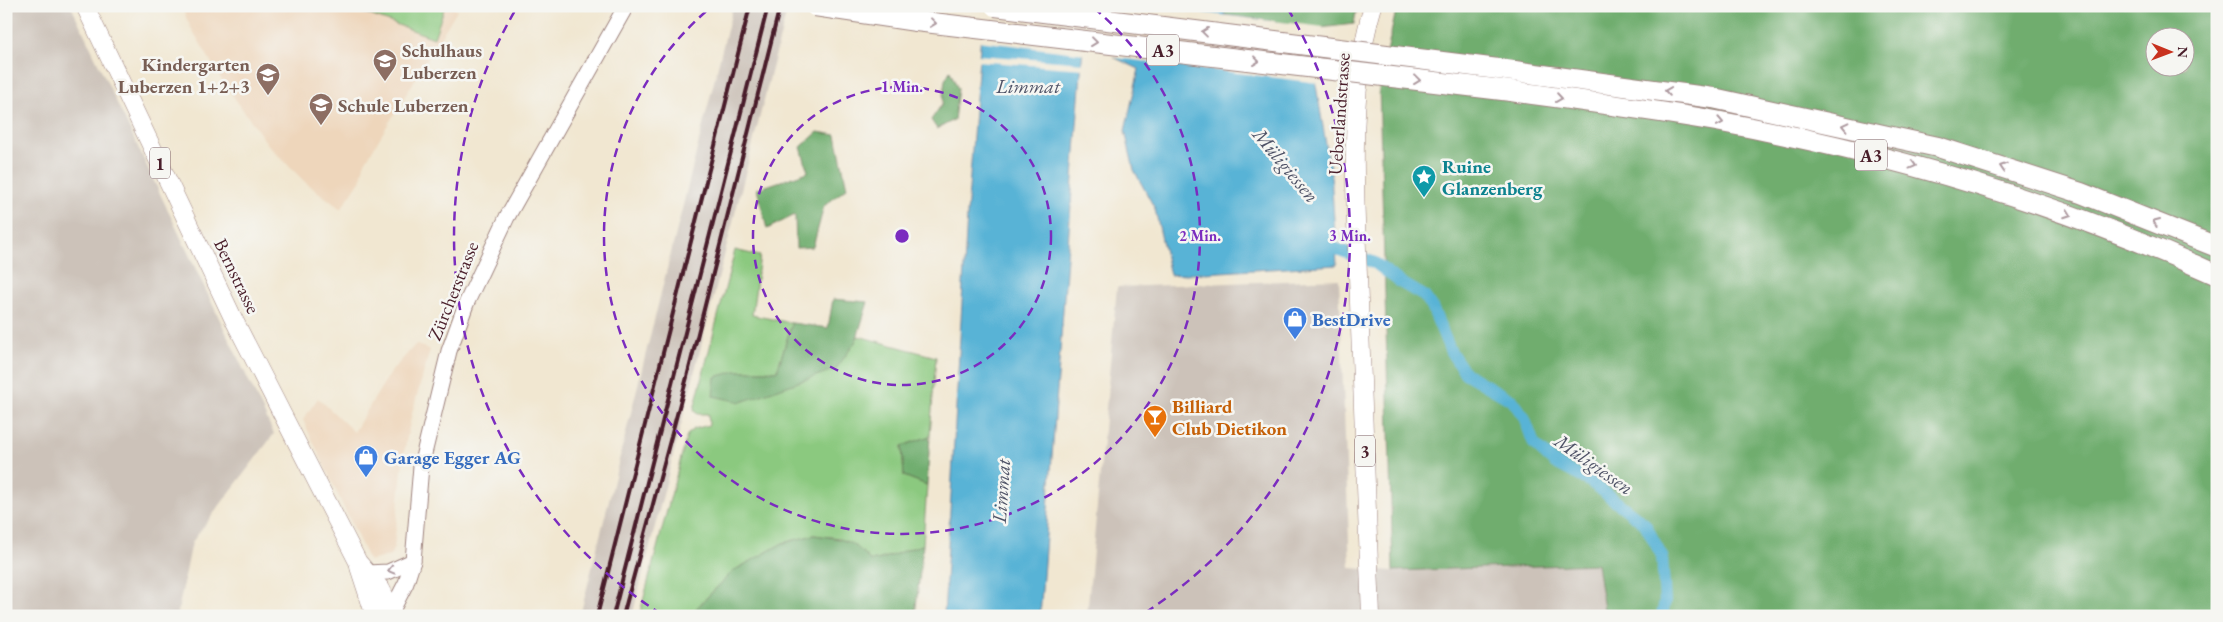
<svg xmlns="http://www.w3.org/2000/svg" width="2223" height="622" viewBox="0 0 2223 622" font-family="'EB Garamond',serif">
<rect width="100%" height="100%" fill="#f6f6f2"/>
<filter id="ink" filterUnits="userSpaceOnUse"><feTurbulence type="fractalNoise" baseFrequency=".02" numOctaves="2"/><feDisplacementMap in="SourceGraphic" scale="10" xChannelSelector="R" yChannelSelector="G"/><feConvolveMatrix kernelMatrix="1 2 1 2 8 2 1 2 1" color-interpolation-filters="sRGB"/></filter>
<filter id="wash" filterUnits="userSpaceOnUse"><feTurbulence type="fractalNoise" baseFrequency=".0096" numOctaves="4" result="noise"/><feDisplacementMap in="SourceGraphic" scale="20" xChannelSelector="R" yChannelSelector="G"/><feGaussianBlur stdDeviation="1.12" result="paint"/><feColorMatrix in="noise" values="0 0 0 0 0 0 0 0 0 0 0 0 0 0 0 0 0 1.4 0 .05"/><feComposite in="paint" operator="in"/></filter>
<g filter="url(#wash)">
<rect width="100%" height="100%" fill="#f1e7d1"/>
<g fill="#eed6bb">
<polygon points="181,6 452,6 457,10 364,164 361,179 341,209 306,183 269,146 223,82 190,26"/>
<polygon points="416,344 430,350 412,413 404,452 394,547 390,556 369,561 303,420 318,398 354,432 390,373"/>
</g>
<g fill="#ccc2b9">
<polygon points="6,6 71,6 274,434 192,542 177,616 6,616"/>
<polygon points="733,6 788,6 632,616 580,616"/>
<polygon points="1339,279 1350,568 1393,571 1597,564 1605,616 1087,616 1117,287"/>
</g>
<g fill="#8bc97f" stroke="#6a7455">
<polygon points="345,6 445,6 434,38"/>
<path d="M735,250L760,256L752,315L792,323L777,371H736L713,396L856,341L858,336L936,357L930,436L902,446L904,476L927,485L923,545C903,549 890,559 870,561L839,538L814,535L783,543L733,571L689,616H639L687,435L694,429L709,425L708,414H697L694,409Z"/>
</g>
<g fill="#70ad6e" stroke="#5d664c" fill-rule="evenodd">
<polygon points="1222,6 1357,6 1354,24 1320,28 1225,15"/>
<path d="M1397,6H2217V616H1605L1597,564L1393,571L1379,88ZM2156,38H2186V68H2156Z"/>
<polygon points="950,71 958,89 954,120 937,129 931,120 942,104 945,80"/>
<polygon points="818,132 836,135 847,188 824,206 813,247 796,248 795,215 767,229 757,189 808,172 801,147"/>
<polygon points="833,299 868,302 856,341 836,369 741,402 713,396 715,377 736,371 777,371 792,323 828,328"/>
<polygon points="930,436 927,485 904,476 902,446"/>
<path d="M814,535C842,539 853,539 870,561C890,559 903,549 923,545L915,616H689L733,571L783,543Z"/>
</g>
<g fill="#59b3d6" stroke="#526980">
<polygon points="983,6 1086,6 1040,616 944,616 967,215"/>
<polygon points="1173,6 1222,6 1225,15 1320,28 1316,85 1331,174 1337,265 1170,275 1155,209 1134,170 1125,131 1139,69 1111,56 1150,14 1172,33"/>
</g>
<g fill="#f1e7d1">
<polygon points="980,6 1089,6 1085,54 978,41"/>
<polygon points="1114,6 1150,6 1153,14 1153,29 1169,31 1170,9 1323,27 1318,83 1109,57"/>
<polygon points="977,55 1084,63 1084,69 976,61"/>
</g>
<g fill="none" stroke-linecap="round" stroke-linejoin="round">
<polyline stroke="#59b3d6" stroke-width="12" points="1323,240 1329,246 1375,263 1400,282 1424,296 1432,307 1451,352 1465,373 1513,401 1524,417 1534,444 1555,463 1591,482 1645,524 1662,556 1665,601 1662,616"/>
</g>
</g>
<g filter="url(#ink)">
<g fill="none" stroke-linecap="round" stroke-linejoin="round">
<defs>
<g id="secondary">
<polyline points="367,573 388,572 413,561"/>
<polyline points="389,616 406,583 413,561 421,466 449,351 466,304 507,217 626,6"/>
</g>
<g id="primary">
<polyline points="85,6 234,320 358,562 381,589 394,616"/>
<polyline points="359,567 375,616"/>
<path d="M1371,616C1367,503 1362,390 1358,276C1355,191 1348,89 1373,6"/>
</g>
<g id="motorway">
<polyline points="1514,71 1713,98 1938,147 2081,193 2217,247"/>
<path d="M1511,91C1580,101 1648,109 1716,121C1889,153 2057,202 2217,275"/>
</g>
</defs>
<use href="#secondary" stroke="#9e837e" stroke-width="17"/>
<use href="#primary" stroke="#9e837e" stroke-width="19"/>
<use href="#motorway" stroke="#9e837e" stroke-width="22"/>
<use href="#secondary" stroke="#fff" stroke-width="15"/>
<use href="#primary" stroke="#fff" stroke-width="18"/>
<use href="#motorway" stroke="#fff" stroke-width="20"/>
<g stroke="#4a1f2b" stroke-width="4">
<polyline points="597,616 750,6"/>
<polyline points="613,616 768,6"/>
<polyline points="623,616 687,377 780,6"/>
</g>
<defs>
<g id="motorway-bridge">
<polyline points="815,6 916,21 1511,91"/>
<polyline points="995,6 1514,71"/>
</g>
</defs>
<use href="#motorway-bridge" stroke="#9e837e" stroke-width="22" stroke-linecap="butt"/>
<use href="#motorway-bridge" stroke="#fff" stroke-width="20"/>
</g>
<defs><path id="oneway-chevron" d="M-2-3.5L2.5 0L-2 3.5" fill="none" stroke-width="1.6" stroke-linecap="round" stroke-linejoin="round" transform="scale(1.25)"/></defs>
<g stroke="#ae9aa0">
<use href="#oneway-chevron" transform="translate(933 23) rotate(7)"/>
<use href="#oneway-chevron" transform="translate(1205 32) rotate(-173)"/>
<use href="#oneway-chevron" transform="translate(1094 42) rotate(7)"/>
<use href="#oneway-chevron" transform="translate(1256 61) rotate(7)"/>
<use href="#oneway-chevron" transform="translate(1417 80) rotate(7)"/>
<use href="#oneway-chevron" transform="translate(1668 91) rotate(-171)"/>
<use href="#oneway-chevron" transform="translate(1559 98) rotate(8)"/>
<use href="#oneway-chevron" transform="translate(1720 122) rotate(11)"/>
<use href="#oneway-chevron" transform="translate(1845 126) rotate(-167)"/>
<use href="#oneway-chevron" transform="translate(1913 165) rotate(15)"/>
<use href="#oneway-chevron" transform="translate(2003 167) rotate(-162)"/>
<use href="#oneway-chevron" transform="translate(2068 214) rotate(20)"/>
<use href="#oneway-chevron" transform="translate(2156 222) rotate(-157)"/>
<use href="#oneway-chevron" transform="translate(391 570) rotate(165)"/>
</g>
</g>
<g fill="none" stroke="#7b2cbf" stroke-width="2.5" stroke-dasharray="9 6">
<circle cx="902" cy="236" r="149"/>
<path d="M1094 8A298 298 0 1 1 710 8"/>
<path d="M661 614A448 448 0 0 1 516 9M1288 9A448 448 0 0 1 1143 614"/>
</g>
<defs>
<symbol id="school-pin" viewBox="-11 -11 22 30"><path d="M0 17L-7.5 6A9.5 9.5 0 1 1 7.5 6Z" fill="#8d6e63" stroke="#f6f6f2"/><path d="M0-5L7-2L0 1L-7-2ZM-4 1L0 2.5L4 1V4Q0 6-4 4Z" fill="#fff"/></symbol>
<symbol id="sight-pin" viewBox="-11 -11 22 30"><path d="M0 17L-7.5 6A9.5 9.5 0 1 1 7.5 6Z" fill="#0f9aa8" stroke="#f6f6f2"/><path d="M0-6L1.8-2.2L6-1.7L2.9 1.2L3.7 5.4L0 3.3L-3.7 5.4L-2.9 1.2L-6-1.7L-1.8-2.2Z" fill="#fff"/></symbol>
<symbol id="shop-pin" viewBox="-11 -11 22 30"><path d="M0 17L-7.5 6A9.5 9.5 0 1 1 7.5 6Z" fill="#3f7fe0" stroke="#f6f6f2"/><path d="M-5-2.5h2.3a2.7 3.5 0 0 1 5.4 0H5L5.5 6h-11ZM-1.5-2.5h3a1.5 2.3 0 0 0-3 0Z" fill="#fff"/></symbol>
<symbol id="bar-pin" viewBox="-11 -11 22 30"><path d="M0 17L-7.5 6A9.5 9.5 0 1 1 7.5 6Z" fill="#e8710a" stroke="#f6f6f2"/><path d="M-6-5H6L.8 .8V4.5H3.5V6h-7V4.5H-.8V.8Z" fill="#fff"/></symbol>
</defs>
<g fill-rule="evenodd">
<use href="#school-pin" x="371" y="47" width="28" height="38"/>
<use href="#school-pin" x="254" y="61" width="28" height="38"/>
<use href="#school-pin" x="307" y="91" width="28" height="38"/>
<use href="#sight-pin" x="1410" y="163" width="28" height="38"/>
<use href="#shop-pin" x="1281" y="305" width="28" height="38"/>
<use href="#bar-pin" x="1141" y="403" width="28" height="38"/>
<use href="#shop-pin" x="352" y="443" width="28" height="38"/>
</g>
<g text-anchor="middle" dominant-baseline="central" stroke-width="5" stroke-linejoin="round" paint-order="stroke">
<g fill="#f6f6f2" stroke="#7e6067" stroke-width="1">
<rect x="1147" y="34.5" width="32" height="31" rx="4"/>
<rect x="1855" y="139.5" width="32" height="31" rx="4"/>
<rect x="150" y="147.5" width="20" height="31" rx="4"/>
<rect x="1355" y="435.5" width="20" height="31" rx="4"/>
</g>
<g font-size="18" font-weight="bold" fill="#4a1f2b">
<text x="1163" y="50">A3</text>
<text x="1871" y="155">A3</text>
<text x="160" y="163">1</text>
<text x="1365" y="451">3</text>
</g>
<g font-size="19" font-weight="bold" fill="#785e54" stroke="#f6f6f2" text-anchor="start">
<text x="402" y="50">Schulhaus<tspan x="402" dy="22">Luberzen</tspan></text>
<text x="250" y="64" text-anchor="end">Kindergarten<tspan x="250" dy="22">Luberzen 1+2+3</tspan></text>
<text x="338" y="105">Schule Luberzen</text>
</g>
<g font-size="19" fill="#4a1f2b" stroke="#f6f6f2">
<text transform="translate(1339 114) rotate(-86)">Ueberlandstrasse</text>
<text transform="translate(237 276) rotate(64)">Bernstrasse</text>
<text transform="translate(453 291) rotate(-68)">Zürcherstrasse</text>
</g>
<g font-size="19" font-weight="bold" fill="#0d838f" stroke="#f6f6f2" text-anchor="start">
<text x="1442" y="166">Ruine<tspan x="1442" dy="22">Glanzenberg</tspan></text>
</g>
<g font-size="19" font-weight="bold" fill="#366cbe" stroke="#f6f6f2" text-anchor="start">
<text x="1312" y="319">BestDrive</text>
<text x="384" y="457">Garage Egger AG</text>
</g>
<g font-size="19" font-weight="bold" fill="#c56008" stroke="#f6f6f2" text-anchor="start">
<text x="1172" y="406">Billiard<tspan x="1172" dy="22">Club Dietikon</tspan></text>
</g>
<g font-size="20" font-style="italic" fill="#4f5367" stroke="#f6f6f2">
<text x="1028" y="86">Limmat</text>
<text transform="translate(1286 165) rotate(50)">Müligiessen</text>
<text transform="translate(1594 464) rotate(35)">Müligiessen</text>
<text transform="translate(1001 491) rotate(-86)">Limmat</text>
</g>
</g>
<circle cx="902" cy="236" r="8" fill="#7b2cbf" stroke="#f6f6f2" stroke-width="2.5"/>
<g font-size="15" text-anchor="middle" font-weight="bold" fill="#7b2cbf" stroke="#f6f6f2" stroke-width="5" stroke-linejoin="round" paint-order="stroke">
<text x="902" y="92">1 Min.</text>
<text x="1200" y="241">2 Min.</text>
<text x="1350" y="241">3 Min.</text>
</g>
<rect width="2223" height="622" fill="none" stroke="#f6f6f2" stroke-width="25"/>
<g transform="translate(2170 52) rotate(91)"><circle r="24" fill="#f6f6f2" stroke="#b1a0a2"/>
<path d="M0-4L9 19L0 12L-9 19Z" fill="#c8321e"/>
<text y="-8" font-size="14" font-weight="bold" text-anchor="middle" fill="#4a1f2b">N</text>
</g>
</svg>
